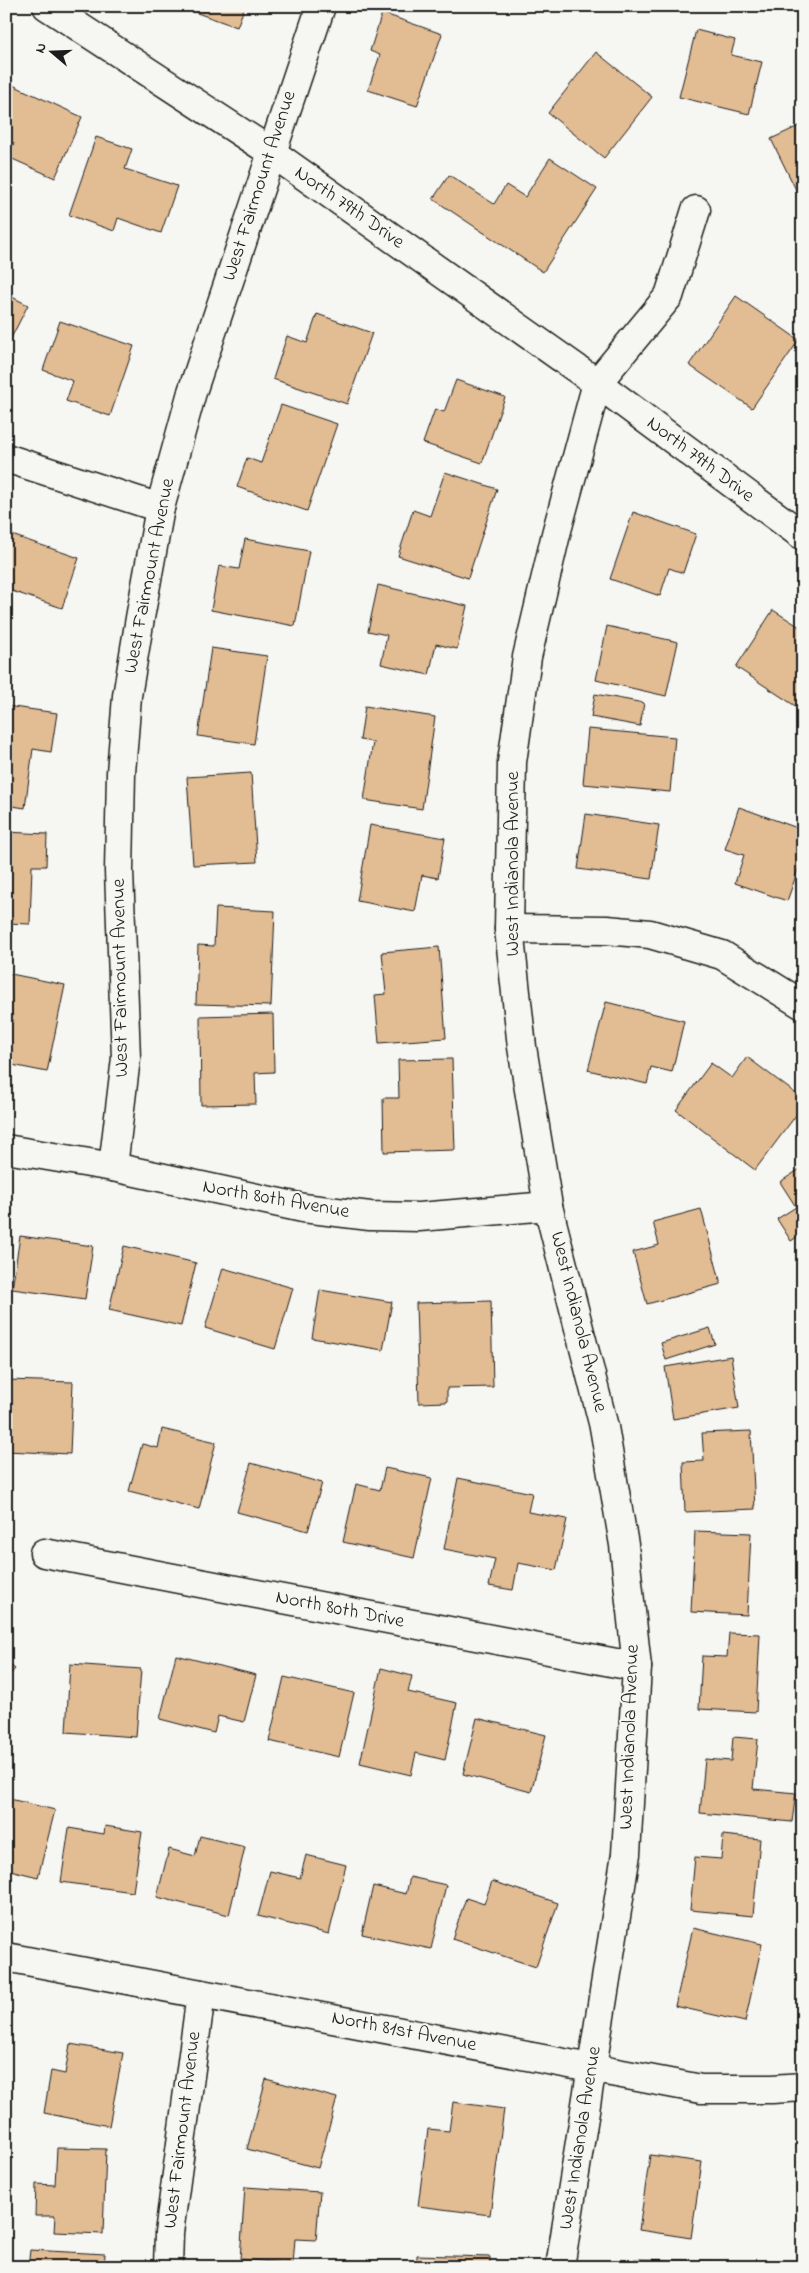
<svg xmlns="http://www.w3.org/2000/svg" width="809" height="2273" viewBox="0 0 809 2273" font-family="'Indie Flower',sans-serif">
<rect width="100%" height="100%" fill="#f6f6f2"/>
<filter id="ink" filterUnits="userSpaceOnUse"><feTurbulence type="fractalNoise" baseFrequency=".02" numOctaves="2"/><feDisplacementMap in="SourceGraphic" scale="10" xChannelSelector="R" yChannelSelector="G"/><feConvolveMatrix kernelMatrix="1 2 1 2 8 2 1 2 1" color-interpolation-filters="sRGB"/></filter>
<g filter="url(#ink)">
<g fill="#e2bc93" stroke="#1c1c1c">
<polygon points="177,6 245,6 237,27"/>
<polygon points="382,13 442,34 417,106 368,90 380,55 370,51"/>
<polygon points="696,30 735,40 731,55 762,62 749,114 679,97"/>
<polygon points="596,52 652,97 604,158 548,113"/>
<polygon points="6,82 82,117 55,178 8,157 14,143 6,140"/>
<polygon points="803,124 803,204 771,139"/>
<polygon points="96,137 132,149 125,169 177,186 161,233 118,218 114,231 69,215"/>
<polygon points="550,158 597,189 543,272 433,199 449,175 494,204 506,185 525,197"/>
<polygon points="6,294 28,305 6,348"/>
<polygon points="736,296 799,340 752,408 689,365"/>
<polygon points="317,314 372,333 347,404 273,379 287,336 307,343"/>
<polygon points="60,321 134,346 110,416 66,401 73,381 43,370"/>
<polygon points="456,380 505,397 482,463 423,443 435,409 444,412"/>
<polygon points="281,405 337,424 307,511 237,487 247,458 261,463"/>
<polygon points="445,472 497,489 468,578 398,556 413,510 430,516"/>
<polygon points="633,512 696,534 683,573 669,568 660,596 610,579"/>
<polygon points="6,533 79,558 62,608 6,589"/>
<polygon points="245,539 309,551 295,626 211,610 219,566 239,569"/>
<polygon points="378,585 467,606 457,649 436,644 429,675 381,664 387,635 368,631"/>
<polygon points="773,610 803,629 803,711 736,667"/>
<polygon points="607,626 678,642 666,696 596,680"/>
<polygon points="211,648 267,656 254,744 198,736"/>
<polygon points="595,694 644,703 640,726 591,717"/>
<polygon points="6,706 57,713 51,752 33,749 25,808 6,805"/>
<polygon points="365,706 435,717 422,809 364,800 373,742 360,740"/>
<polygon points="588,729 675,737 670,792 583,784"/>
<polygon points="251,773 257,862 193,865 187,777"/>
<polygon points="739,807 803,830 803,856 787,901 735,883 744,855 725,849"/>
<polygon points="586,814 659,825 651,879 578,869"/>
<polygon points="370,825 445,838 438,878 422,875 415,912 357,901"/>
<polygon points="6,832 47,834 46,866 32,866 30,924 6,923"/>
<polygon points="216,908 275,911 271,1006 196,1004 198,945 214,946"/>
<polygon points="439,947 446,1038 379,1043 375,995 386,994 382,952"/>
<polygon points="6,973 65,985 47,1072 7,1064 10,1050 6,1049"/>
<polygon points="606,1002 684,1021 672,1072 651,1067 647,1084 588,1070"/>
<polygon points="273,1014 274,1072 255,1073 256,1104 201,1105 200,1016"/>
<polygon points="747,1057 803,1099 803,1106 755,1170 676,1110 711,1063 732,1078"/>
<polygon points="452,1059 455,1150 384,1152 383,1098 399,1098 398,1060"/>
<polygon points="803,1167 803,1233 791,1241 777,1219 796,1207 780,1182"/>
<polygon points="701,1209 721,1284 647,1304 633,1252 659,1245 653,1222"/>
<polygon points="20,1236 93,1246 85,1299 12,1289"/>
<polygon points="124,1246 196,1263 181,1326 109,1310"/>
<polygon points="223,1268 293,1288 275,1349 205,1328"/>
<polygon points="320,1290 392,1302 383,1350 312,1338"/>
<polygon points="491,1301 493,1387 447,1388 447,1402 419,1403 416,1303"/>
<polygon points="710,1328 715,1344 666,1360 661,1343"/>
<polygon points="731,1356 739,1408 673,1419 665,1367"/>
<polygon points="6,1380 73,1382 70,1454 6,1451"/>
<polygon points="162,1429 216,1442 199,1509 129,1491 142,1444 158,1448"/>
<polygon points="751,1431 755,1509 685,1512 683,1462 704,1461 702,1433"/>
<polygon points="251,1463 322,1483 308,1531 237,1512"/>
<polygon points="385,1468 432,1478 414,1558 343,1542 356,1484 380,1490"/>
<polygon points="458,1478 532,1493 528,1512 567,1519 556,1570 518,1563 513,1590 489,1586 495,1559 444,1549"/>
<polygon points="695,1531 751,1533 747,1615 691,1612"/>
<polygon points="729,1633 760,1634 756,1712 699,1709 702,1656 727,1657"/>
<polygon points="176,1655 256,1675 244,1722 218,1716 214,1733 160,1719"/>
<polygon points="6,1661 15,1669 6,1679"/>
<polygon points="70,1664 141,1669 136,1737 66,1732"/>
<polygon points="381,1668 412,1676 408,1692 457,1703 445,1760 416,1753 411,1775 360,1763"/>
<polygon points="284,1677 354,1693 339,1757 269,1741"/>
<polygon points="477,1718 546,1735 531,1792 463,1774"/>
<polygon points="733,1737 758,1739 753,1789 796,1793 792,1822 700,1813 705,1759 731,1761"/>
<polygon points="6,1798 55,1810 38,1877 6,1869"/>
<polygon points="105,1826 142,1832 133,1892 61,1882 69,1828 104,1834"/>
<polygon points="723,1835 760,1839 753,1916 690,1910 695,1857 721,1859"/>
<polygon points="200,1836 245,1847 229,1915 157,1897 169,1849 195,1856"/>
<polygon points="306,1855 346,1865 329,1934 258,1916 270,1871 300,1878"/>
<polygon points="410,1877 446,1885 431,1949 362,1934 373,1886 406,1894"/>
<polygon points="492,1881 558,1903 536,1967 452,1939 466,1898 484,1904"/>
<polygon points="693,1928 762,1944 745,2022 675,2006"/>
<polygon points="70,2044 123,2053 109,2126 44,2113 51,2071 65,2074"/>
<polygon points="266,2079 337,2098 318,2168 247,2149"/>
<polygon points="453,2102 504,2109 490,2215 418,2206 428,2129 449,2131"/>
<polygon points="57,2148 106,2149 103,2234 54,2232 55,2216 35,2216 36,2184 55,2185"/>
<polygon points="650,2155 702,2162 691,2238 639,2230"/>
<polygon points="245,2187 320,2192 316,2240 295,2239 293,2264 240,2259"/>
<polygon points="30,2250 105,2254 104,2267 28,2267"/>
<polygon points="417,2255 490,2257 490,2267 417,2267"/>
<polygon points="634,2259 720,2261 720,2267 633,2267"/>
</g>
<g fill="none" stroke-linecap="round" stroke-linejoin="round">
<defs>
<g id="street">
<polyline points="47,6 271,152 597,383 803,536"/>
<polyline points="6,458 160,508"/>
<polyline points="509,929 607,930 650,934 722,955 803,1005"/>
<polyline points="6,1149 113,1167 303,1208 370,1216 419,1217 548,1206"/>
<polyline points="113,1167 126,1058 119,871 121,773 127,696 140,618 160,508 192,392 321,6"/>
<polyline points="44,1553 637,1667"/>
<polyline points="6,1957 701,2089 772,2089 803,2087"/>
<polyline points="168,2267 169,2233 201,1994"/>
<polyline points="560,2267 626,1854 637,1667 624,1545 604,1427 548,1206 522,1047 509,929 512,762 527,657 556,534 597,383 669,296 696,210"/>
</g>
</defs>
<use href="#street" stroke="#1c1c1c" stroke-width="31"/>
<use href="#street" stroke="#f6f6f2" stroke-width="28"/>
</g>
</g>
<g text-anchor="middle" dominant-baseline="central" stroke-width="4" stroke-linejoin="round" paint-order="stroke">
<g font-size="20" fill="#1c1c1c" stroke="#f6f6f2">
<text transform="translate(260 186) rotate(-72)">West Fairmount Avenue</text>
<text transform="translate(349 208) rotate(35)">North 79th Drive</text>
<text transform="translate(700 460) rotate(37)">North 79th Drive</text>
<text transform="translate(150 576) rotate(-79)">West Fairmount Avenue</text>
<text transform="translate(513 864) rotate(-90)">West Indianola Avenue</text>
<text transform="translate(121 978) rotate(-91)">West Fairmount Avenue</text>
<text transform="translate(276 1200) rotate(10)">North 80th Avenue</text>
<text transform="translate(578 1322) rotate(76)">West Indianola Avenue</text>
<text transform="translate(340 1610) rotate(11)">North 80th Drive</text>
<text transform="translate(630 1737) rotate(-88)">West Indianola Avenue</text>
<text transform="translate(404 2032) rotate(11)">North 81st Avenue</text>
<text transform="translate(183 2130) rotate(-83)">West Fairmount Avenue</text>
<text transform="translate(581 2138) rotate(-81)">West Indianola Avenue</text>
</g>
</g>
<rect width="809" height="2273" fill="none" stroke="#f6f6f2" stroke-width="25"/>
<rect x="12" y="12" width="784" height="2248" fill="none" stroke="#1c1c1c" stroke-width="2" filter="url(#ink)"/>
<g transform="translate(52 52) rotate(289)" stroke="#f6f6f2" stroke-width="4" paint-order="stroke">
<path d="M0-4L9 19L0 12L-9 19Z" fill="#1c1c1c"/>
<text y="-8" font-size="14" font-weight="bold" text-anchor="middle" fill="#1c1c1c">N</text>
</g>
</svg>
